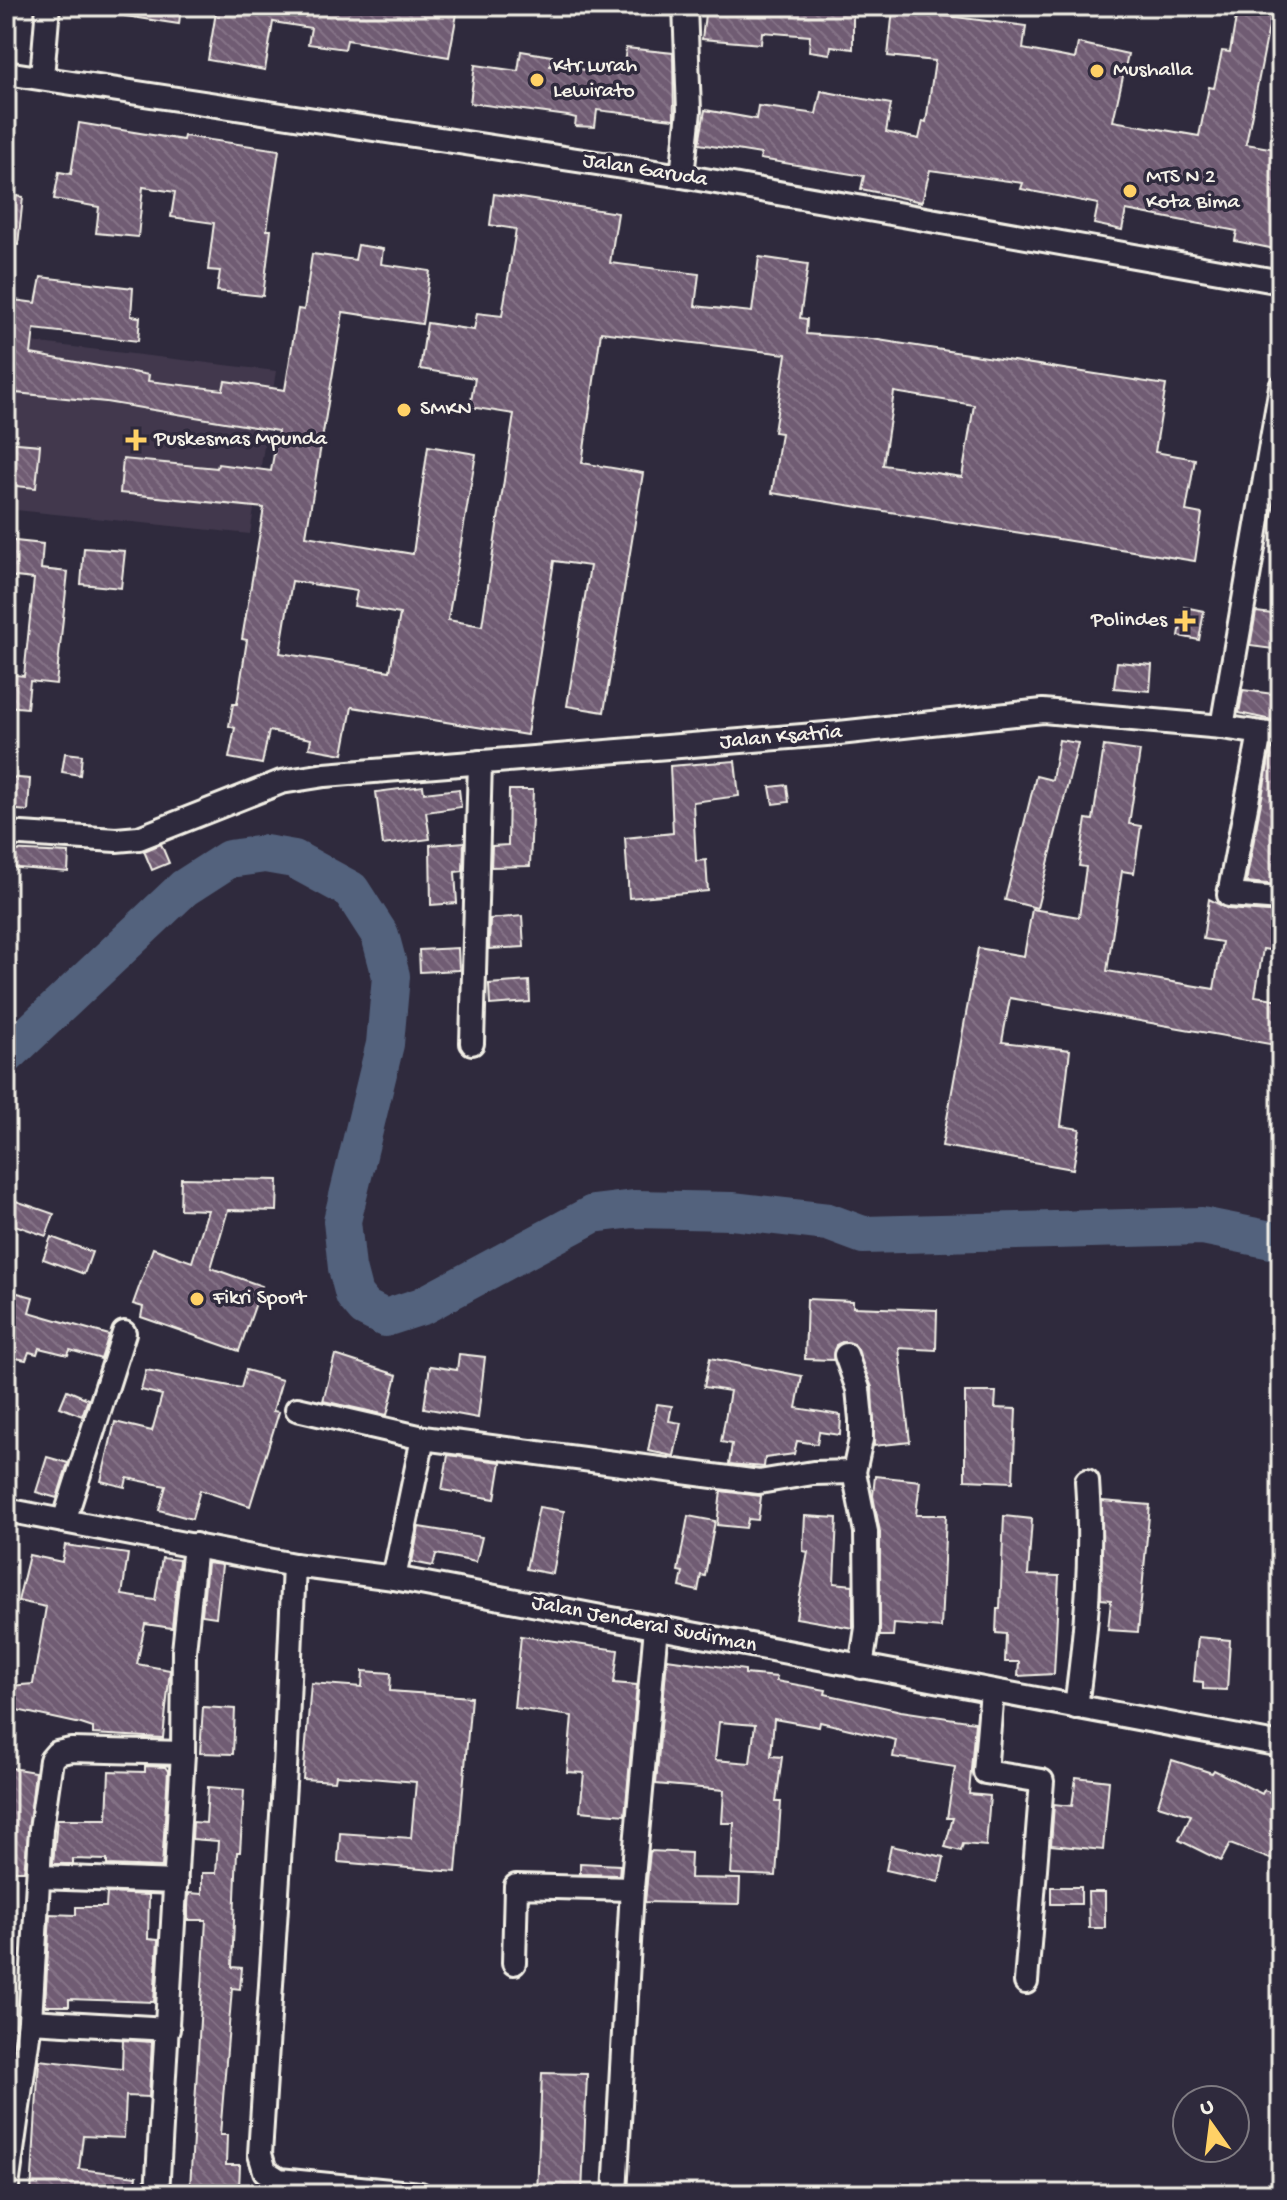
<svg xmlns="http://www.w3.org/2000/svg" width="1287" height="2200" viewBox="0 0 1287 2200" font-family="'Gochi Hand',sans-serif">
<defs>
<pattern id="building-back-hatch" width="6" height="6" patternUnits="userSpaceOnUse" patternTransform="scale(2)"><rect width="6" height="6" fill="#705b73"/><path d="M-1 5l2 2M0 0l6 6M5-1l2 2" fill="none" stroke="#857387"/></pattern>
</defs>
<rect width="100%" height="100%" fill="#2f2a3d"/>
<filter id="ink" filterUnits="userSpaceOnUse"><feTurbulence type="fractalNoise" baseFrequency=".0125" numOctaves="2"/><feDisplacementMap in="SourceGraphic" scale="16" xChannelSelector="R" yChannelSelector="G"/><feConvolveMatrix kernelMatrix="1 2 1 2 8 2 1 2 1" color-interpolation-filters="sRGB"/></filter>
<g filter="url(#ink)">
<polygon fill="#42394d" points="6,339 276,371 250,534 6,509"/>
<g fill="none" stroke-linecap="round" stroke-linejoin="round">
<polyline stroke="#53627d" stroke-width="38" points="6,1056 184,888 229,859 265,854 294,859 351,890 380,935 391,976 385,1044 342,1221 347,1268 354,1295 365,1308 385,1318 422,1306 593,1214 634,1209 732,1211 828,1222 863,1235 1202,1226 1281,1242"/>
</g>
<g fill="url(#building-back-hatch)" stroke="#f4f1e8" stroke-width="2" fill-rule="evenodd">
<polygon points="126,6 181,6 179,24 125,16"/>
<polygon points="217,6 445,6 458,8 449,57 347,40 345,49 308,44 311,28 273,22 265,70 208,60"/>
<polygon points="706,6 853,6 853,49 831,46 830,54 809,51 810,36 762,32 761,44 702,39"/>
<polygon points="1238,6 1273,6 1246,144 1281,150 1281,219 1275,249 1235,241 1237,231 1126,210 1122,230 1094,224 1098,204 1021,189 1023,183 930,170 922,202 861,189 864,176 760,159 761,154 699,144 705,110 756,119 758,106 816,114 821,91 891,104 886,132 919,139 923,121 926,122 935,61 888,56 893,9 1026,26 1023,49 1075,59 1078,43 1128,54 1113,121 1199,136 1209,87 1214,88 1222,51 1230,52"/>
<polygon points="626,48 673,53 674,119 597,110 595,127 575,126 576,118 568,116 470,103 475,65 518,71 521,51 552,56 550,66 623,74"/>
<polygon points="79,123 183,140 184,136 279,150 267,230 271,230 263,296 217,291 220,271 208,270 214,223 171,217 175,192 143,187 138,237 96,233 99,207 54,199 59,172 71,174"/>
<path d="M494,194L618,213L610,263L699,274L695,306L752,312L759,257L808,264L800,318L807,319L806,334L872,339L1166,385L1155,452L1195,459L1186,511L1202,514L1195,561L772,493L781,433L774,432L786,354L601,332L582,463L643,473L604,712L567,706L590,566L554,561L527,735L352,707L343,754L309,748L311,739L269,731L262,764L229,758L235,728L229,726L233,704H237L247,640L242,639L264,508L120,493L123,459L217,468L218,464L271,471L278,431L106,402L6,392L10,326H6V299L36,303L41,277L133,288L131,316L140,317L138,341L34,329L31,354L149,375L148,381L223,390L225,381L285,390L298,309L304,310L312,254L355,260L358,245L383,249L381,264L430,271L422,324L343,312L306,536L413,554L428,446L476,454L448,620L482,626L514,414L470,407L475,378L420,369L427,323L474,330L477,313L502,316L516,229L490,225ZM894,392L974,405L962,477L883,465ZM292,581L357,591L354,606L400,614L390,671L280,653Z"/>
<polygon points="6,195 23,197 18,245 6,244"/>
<polygon points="6,442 40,445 36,488 6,485"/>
<polygon points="6,540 43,544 41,569 68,572 56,684 30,681 27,708 6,706 6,674 24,676 34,579 6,576"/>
<polygon points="84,548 125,551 121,588 81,584"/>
<polygon points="1184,607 1204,611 1199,640 1179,636"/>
<polygon points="1256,612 1281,615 1281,650 1250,646"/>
<polygon points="1117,662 1152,665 1150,691 1114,688"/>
<polygon points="1243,690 1281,695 1281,722 1239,713"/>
<polygon points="1059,740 1078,743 1037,908 1005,900 1036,776 1052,780"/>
<polygon points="1104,746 1140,751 1129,824 1141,826 1134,873 1122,871 1107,971 1214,989 1222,942 1203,939 1209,899 1228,909 1281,913 1281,952 1263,949 1255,996 1281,1000 1281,1046 1010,998 1002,1042 1070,1050 1061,1126 1080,1129 1073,1169 942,1146 978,948 1024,956 1032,909 1079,917 1086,867 1079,866 1086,819 1093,820"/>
<polygon points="1271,749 1281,750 1278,885 1246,882"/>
<polygon points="65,753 82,755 80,775 62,772"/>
<polygon points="735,761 739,796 693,802 696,861 706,860 708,891 629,898 625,838 673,833 670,766"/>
<polygon points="6,777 30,779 28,811 6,809"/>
<polygon points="787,785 789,802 773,804 770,787"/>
<polygon points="423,786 424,793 459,789 461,807 426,812 430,839 383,845 376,792"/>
<polygon points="509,790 533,790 530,866 491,867 492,846 508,845"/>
<polygon points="464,842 463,871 455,872 457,903 431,905 430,845"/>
<polygon points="161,844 169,863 152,870 144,851"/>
<polygon points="6,850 69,853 68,872 6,867"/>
<polygon points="522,916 524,947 489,949 490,919"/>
<polygon points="458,948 459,970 420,972 419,950"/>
<polygon points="529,981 530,1002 490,1005 489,984"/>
<polygon points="181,1178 278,1180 277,1211 228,1210 211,1268 262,1286 239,1351 141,1317 143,1307 133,1304 153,1248 192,1262 208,1210 180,1209"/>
<polygon points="13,1200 54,1214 46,1236 6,1222"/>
<polygon points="51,1237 92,1252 84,1274 43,1259"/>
<polygon points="6,1290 33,1297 29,1312 109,1335 101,1359 70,1350 68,1355 39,1348 37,1354 29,1352 26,1360 11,1357 12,1350 6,1348"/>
<polygon points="807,1299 853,1301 853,1307 937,1310 936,1350 899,1348 910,1442 874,1446 872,1387 854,1344 842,1342 836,1345 833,1360 805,1359"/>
<polygon points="459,1354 485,1357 478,1418 424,1408 430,1366 457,1370"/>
<polygon points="335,1355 397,1375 387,1415 323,1401"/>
<polygon points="710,1358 802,1376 796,1408 841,1415 840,1435 819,1432 817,1444 797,1441 794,1454 765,1458 764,1467 729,1464 732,1444 721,1442 730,1391 704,1387"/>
<polygon points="146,1370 241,1388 246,1370 282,1380 273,1411 279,1412 250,1506 200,1490 192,1519 159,1510 166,1486 127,1478 125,1487 101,1481 115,1422 152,1431 162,1395 141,1390"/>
<polygon points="67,1390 88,1399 82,1416 60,1407"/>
<polygon points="965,1392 996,1392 995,1408 1016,1409 1013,1482 965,1480"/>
<polygon points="657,1404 672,1406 669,1421 681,1423 674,1456 648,1451"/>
<polygon points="448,1455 501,1462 495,1499 442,1490"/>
<polygon points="47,1457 68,1463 57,1498 36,1492"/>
<polygon points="875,1476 920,1481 916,1515 946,1515 941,1628 894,1624 893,1636 880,1636 880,1532 873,1496"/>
<polygon points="721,1491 761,1496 758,1520 748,1519 746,1528 717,1525"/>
<polygon points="1102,1501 1150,1505 1138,1632 1108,1630 1111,1600 1101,1599"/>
<polygon points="539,1507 564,1511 553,1574 526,1569"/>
<polygon points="688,1516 715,1521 705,1576 701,1575 698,1591 680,1587 683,1572 678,1571"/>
<polygon points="805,1516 837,1518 834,1583 853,1585 853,1628 796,1618 808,1552 803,1551"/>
<polygon points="1004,1516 1032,1519 1028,1575 1059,1576 1054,1674 1018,1676 1019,1662 1005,1662 1006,1634 996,1633 997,1609 1000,1609"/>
<polygon points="419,1527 482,1537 476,1562 436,1554 433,1566 412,1562"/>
<polygon points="65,1545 128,1554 122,1595 155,1600 162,1558 179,1560 172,1628 145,1624 137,1664 170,1670 163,1738 93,1734 93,1728 81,1724 12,1709 10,1686 33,1684 46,1607 18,1601 29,1555 62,1562"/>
<polygon points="207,1563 222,1565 216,1617 202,1615"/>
<polygon points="521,1636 618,1650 614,1683 637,1685 625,1815 580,1811 584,1773 567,1772 572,1716 514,1708"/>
<polygon points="1198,1637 1230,1640 1227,1690 1203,1689 1203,1682 1194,1681"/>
<path d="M667,1659L745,1670V1674L777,1677L776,1681L826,1690L825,1694L901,1711L975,1722L969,1794L990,1796L986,1846L963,1844L961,1851L945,1847L953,1818H947L955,1767L893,1757L896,1740L820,1722L819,1727L774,1719L771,1756L782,1757L776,1802H781L776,1876L731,1874L734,1823H722L724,1790L656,1784ZM719,1722L755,1725L750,1763L715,1760Z"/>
<polygon points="363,1671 391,1673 390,1691 471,1697 456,1872 338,1862 340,1833 411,1838 416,1782 336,1775 335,1781 303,1779 311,1683 362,1687"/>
<polygon points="203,1707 235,1709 233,1754 200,1753"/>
<polygon points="1172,1760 1212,1773 1214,1770 1262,1794 1264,1790 1281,1796 1281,1863 1230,1844 1221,1861 1179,1840 1191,1815 1158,1805"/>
<polygon points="145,1766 165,1767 168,1771 162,1867 107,1865 107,1860 73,1859 73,1864 53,1864 57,1819 107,1819 109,1771 145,1772"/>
<polygon points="11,1768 35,1772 24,1871 6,1871 6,1797"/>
<polygon points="1076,1777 1109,1781 1103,1850 1051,1845 1054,1804 1072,1806"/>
<polygon points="208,1787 244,1790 240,1852 237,1852 232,1967 242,1968 240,1989 232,1988 220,2135 227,2135 226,2165 240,2165 239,2189 190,2188 206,1920 188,1920 188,1906 189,1893 202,1894 202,1873 216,1873 218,1841 192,1839 193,1822 206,1823"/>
<polygon points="891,1846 944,1857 939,1882 886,1870"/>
<polygon points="650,1851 691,1853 690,1878 740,1879 739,1904 645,1902"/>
<polygon points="580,1863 620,1865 619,1875 580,1874"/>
<rect x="1051" y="1887" width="30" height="17"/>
<polygon points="1088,1892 1105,1892 1105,1928 1089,1928"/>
<polygon points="107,1893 149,1895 148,1939 158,1940 154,2002 69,1999 69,2006 45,2006 50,1914 76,1915 76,1907 106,1907"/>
<polygon points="123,2040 152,2042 149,2097 126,2096 124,2138 83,2136 79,2169 137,2176 134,2194 31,2194 39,2060 122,2069"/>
<polygon points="542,2073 587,2074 582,2194 537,2194"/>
</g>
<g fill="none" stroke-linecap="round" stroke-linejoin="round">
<defs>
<g id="minor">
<polyline points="6,73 682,176 1281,282"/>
<polyline points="42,77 48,6"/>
<polyline points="682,176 689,111 685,6"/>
<polyline points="1222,727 1281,736"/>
<polyline points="1260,733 1229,895 1281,899"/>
<polyline points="6,833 116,840 139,838 281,782 325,775 839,733 1043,711 1222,727 1281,387"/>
<polyline points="472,1043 480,762"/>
<polyline points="846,1355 858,1389 861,1419 861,1439 854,1472 866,1532 867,1628 861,1667"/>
<polyline points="297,1409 423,1438"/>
<polyline points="6,1510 294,1565 394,1578 1281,1745"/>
<polyline points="64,1521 124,1333"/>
<polyline points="294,1565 285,1769 260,2154 265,2171 279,2180 420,2194"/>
<polyline points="394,1578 423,1438 759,1482 813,1473 854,1472"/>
<polyline points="992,1691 985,1772 1042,1781 1026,1982"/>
<path d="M1076,1707C1086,1631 1093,1558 1087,1481"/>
<polyline points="39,1877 176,1882"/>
<polyline points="514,1963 516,1886 632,1889"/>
<polyline points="30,2021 168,2029"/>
<polyline points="6,2194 30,2021 41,1829 51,1760 57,1753 71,1750 183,1753"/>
<polyline points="157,2194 183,1753 184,1651 195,1545"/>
<polyline points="615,2194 632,1889 656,1627"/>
</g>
</defs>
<use href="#minor" stroke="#f4f1e8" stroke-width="28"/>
<use href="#minor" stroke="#2f2a3d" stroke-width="22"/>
</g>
</g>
<g fill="#ffd166" stroke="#2f2a3d" stroke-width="3">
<circle cx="1097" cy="71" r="8"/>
<circle cx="537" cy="80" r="8"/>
<circle cx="1130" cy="191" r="8"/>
<circle cx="404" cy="410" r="8"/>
<path d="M132 428h8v8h8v8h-8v8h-8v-8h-8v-8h8z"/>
<path d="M1181 609h8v8h8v8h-8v8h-8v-8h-8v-8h8z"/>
<circle cx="197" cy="1299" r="8"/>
</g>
<g text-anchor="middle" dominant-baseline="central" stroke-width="7" stroke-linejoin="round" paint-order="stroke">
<g font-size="22" fill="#f4f1e8" stroke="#2f2a3d" text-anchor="start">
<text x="553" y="67">Ktr Lurah<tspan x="553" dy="25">Lewirato</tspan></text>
<text x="1113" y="71">Mushalla</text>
<text x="1146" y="178">MTS N 2<tspan x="1146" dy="25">Kota Bima</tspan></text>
<text x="420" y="410">SMKN</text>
<text x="154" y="440">Puskesmas Mpunda</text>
<text x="1167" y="621" text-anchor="end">Polindes</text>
<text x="213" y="1299">Fikri Sport</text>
</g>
<g font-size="22" fill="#f4f1e8" stroke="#2f2a3d">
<text transform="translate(645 171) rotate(9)">Jalan Garuda</text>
<text transform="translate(781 738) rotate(-5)">Jalan Ksatria</text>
<text transform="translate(644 1625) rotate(11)">Jalan Jenderal Sudirman</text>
</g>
</g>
<rect width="1287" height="2200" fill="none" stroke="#2f2a3d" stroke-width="32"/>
<rect x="16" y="16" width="1255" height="2168" fill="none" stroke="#f4f1e8" stroke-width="3" filter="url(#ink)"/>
<g transform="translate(1211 2124) rotate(346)"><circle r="38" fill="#2f2a3d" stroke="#7e7a81" stroke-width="2"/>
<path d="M0-6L14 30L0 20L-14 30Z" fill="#ffd166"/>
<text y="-12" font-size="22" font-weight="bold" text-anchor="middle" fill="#f4f1e8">U</text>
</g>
</svg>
